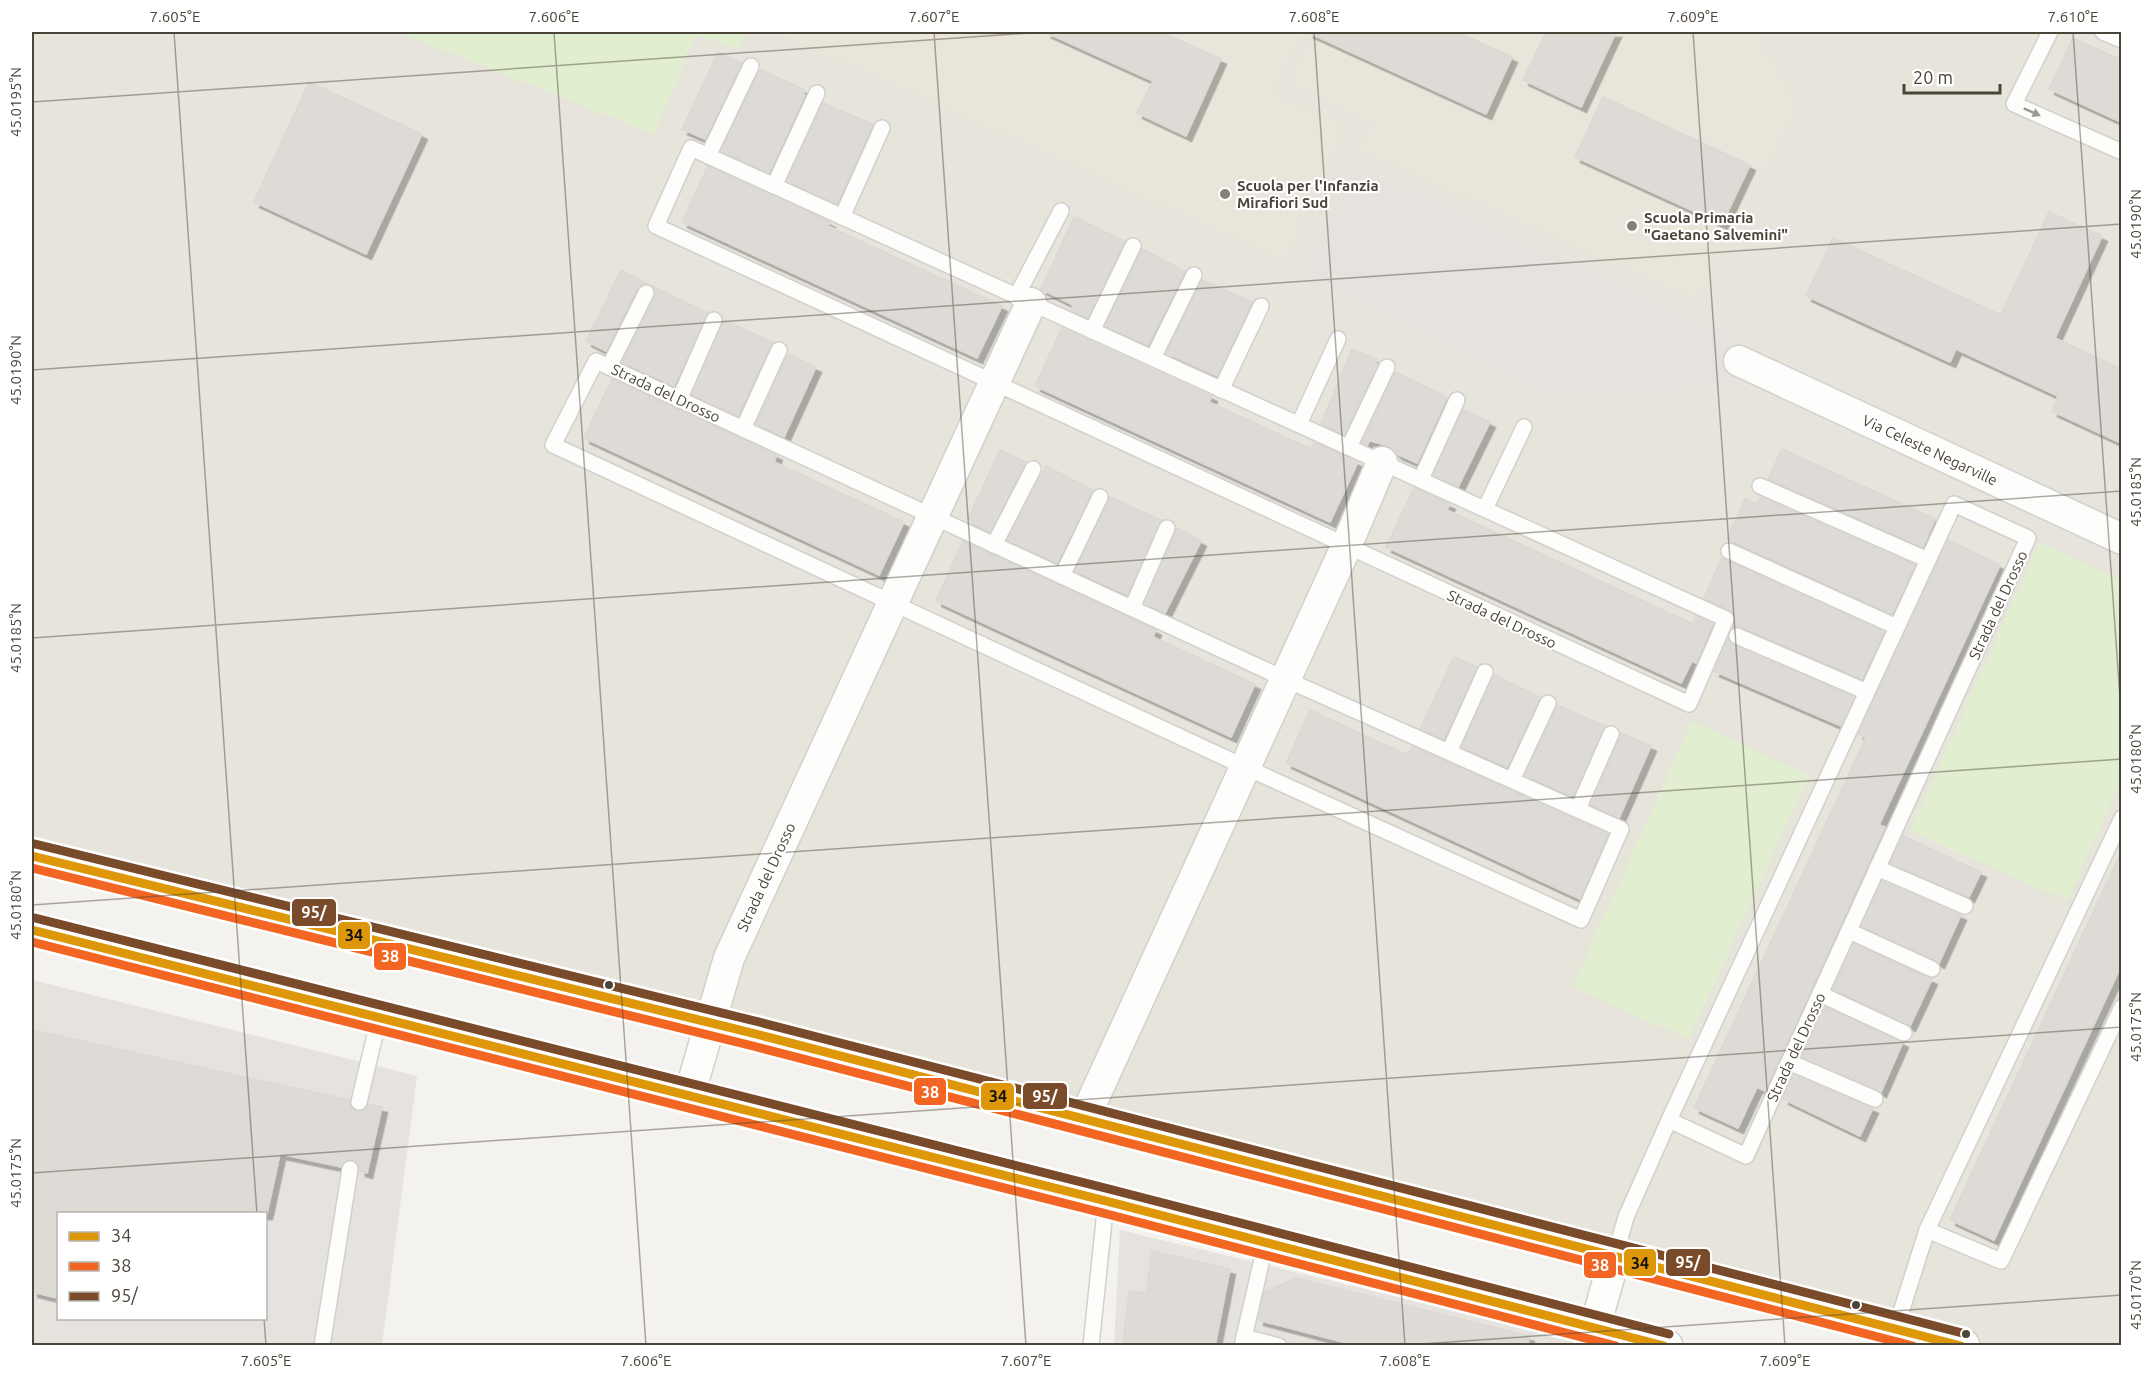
<svg xmlns="http://www.w3.org/2000/svg" width="2153" height="1377" viewBox="0 0 2153 1377" font-family="Ubuntu,sans-serif">
<defs>
<filter id="shadow"><feDropShadow dx="5.5" dy="5.5" stdDeviation="0" flood-color="#0004"/></filter>
</defs>
<rect width="100%" height="100%" fill="#f4f2ee"/>
<polygon fill="#e7e4dc" points="32,32 2121,32 2121,1345 1963,1345 32,856"/>
<g fill="#e6e2de" fill-rule="evenodd">
<path d="M32,980L417,1076L382,1345L32,1346ZM58,1214H266V1318H58Z"/>
<polygon points="1120,1230 1598,1345 1114,1346"/>
</g>
<g fill="#eae5da">
<polygon points="774,32 1303,32 1274,93 1346,126 1285,261"/>
<polygon points="1313,32 1756,32 1799,106 1698,301 1358,151 1371,125 1288,84"/>
</g>
<g fill="#e1eecf">
<polygon points="398,32 746,32 737,48 696,35 654,134"/>
<polygon points="2039,543 2121,580 2121,780 2068,901 1910,831"/>
<polygon points="1692,722 1809,775 1689,1039 1572,987"/>
</g>
<polygon fill="#e6e3df" points="1354,165 1739,337 1741,387 1558,398 1303,276"/>
<g fill="#dedbd6" stroke="#dcd9d4" stroke-width="1.5" filter="url(#shadow)">
<polygon points="1045,32 1161,32 1221,59 1186,136 1137,113 1153,81"/>
<polygon points="1307,32 1457,32 1512,57 1486,114"/>
<polygon points="1546,32 1616,32 1581,107 1523,80"/>
<polygon points="2073,38 2121,60 2121,122 2049,89"/>
<polygon points="718,52 742,63 705,139 682,129"/>
<polygon points="762,70 805,90 803,94 805,95 769,173 721,151 759,71"/>
<polygon points="309,82 422,134 366,254 254,202"/>
<polygon points="1603,97 1750,165 1722,224 1575,157"/>
<polygon points="823,103 873,124 837,204 787,181"/>
<polygon points="708,166 830,222 828,226 1002,306 977,358 682,222"/>
<polygon points="2049,212 2102,236 2055,338 2121,369 2121,443 2052,411 2058,396 1956,349 1950,362 1806,296 1833,238 2001,315"/>
<polygon points="1074,217 1125,241 1088,318 1071,310 1073,305 1041,289"/>
<polygon points="1142,249 1185,271 1148,345 1105,326"/>
<polygon points="621,270 648,284 641,285 637,289 606,351 586,341"/>
<polygon points="1202,280 1252,302 1217,376 1166,353"/>
<polygon points="652,286 708,313 674,386 622,362 655,297 656,292"/>
<polygon points="724,320 772,342 738,416 692,395"/>
<polygon points="1062,328 1212,396 1209,402 1311,449 1314,442 1358,462 1330,522 1035,386"/>
<polygon points="1352,349 1376,359 1375,363 1378,364 1344,435 1321,424"/>
<polygon points="788,354 816,367 784,437 756,424"/>
<polygon points="1395,372 1447,397 1417,463 1397,454 1388,446 1368,440 1366,445 1362,443"/>
<polygon points="612,379 777,455 774,462 904,522 879,575 584,438"/>
<polygon points="1463,410 1490,422 1458,487 1433,475"/>
<polygon points="1782,449 1935,519 1923,547 1768,479"/>
<polygon points="1000,450 1026,462 990,532 971,523 972,521 968,519"/>
<polygon points="1046,466 1093,490 1057,563 1007,540"/>
<polygon points="1414,488 1450,504 1447,510 1693,624 1696,616 1713,624 1696,663 1692,661 1681,683 1386,547"/>
<polygon points="1110,497 1161,520 1127,595 1075,571"/>
<polygon points="1760,497 1915,565 1892,614 1727,539 1745,499 1757,504"/>
<polygon points="1177,528 1201,541 1165,613 1145,603"/>
<polygon points="1948,540 2000,565 1879,825 1885,827 1765,1091 1757,1087 1738,1128 1694,1108 1866,737 1858,734"/>
<polygon points="963,541 1156,630 1153,637 1255,684 1231,737 936,601"/>
<polygon points="1722,558 1884,632 1862,679 1741,627 1733,627 1736,619 1734,613 1704,598"/>
<polygon points="1728,639 1733,645 1854,697 1841,726 1714,671"/>
<polygon points="1454,657 1477,667 1444,739 1420,729"/>
<polygon points="1494,675 1540,697 1507,767 1462,747"/>
<polygon points="1557,705 1605,726 1573,797 1525,775"/>
<polygon points="1310,710 1407,755 1412,746 1608,834 1580,899 1286,763"/>
<polygon points="1621,733 1651,746 1619,818 1591,805"/>
<polygon points="1903,836 1981,872 1969,897 1890,863"/>
<polygon points="2121,852 2121,966 1994,1240 1950,1220"/>
<polygon points="1882,881 1961,915 1939,963 1862,926"/>
<polygon points="1854,944 1932,979 1910,1026 1833,989"/>
<polygon points="1825,1007 1903,1042 1881,1092 1802,1057"/>
<polygon points="32,1030 349,1100 352,1109 357,1112 366,1109 368,1104 382,1107 367,1173 360,1171 359,1165 352,1160 346,1160 341,1167 280,1154 267,1214 58,1214 58,1298 32,1292"/>
<polygon points="1794,1075 1873,1108 1860,1136 1783,1099"/>
<polygon points="1152,1251 1230,1269 1215,1346 1123,1346 1129,1291 1146,1293"/>
<polygon points="1296,1278 1529,1336 1528,1346 1358,1346 1258,1320 1264,1292"/>
</g>
<g fill="none" stroke-linecap="round" stroke-linejoin="round">
<defs>
<g id="service">
<polyline points="2050,32 2014,104 2122,152"/>
<polyline points="2103,32 2122,40"/>
<polygon points="691,148 1726,619 1689,704 656,226"/>
<polyline points="708,156 751,66"/>
<polyline points="774,186 817,93"/>
<polyline points="842,217 882,128"/>
<polyline points="1016,297 1061,211"/>
<polyline points="1092,331 1133,246"/>
<polyline points="1153,358 1194,275"/>
<polygon points="596,361 1285,679 1621,829 1581,920 1245,767 553,445"/>
<polyline points="609,367 646,293"/>
<polyline points="1221,390 1261,306"/>
<polyline points="679,400 714,320"/>
<polyline points="1299,424 1338,339"/>
<polyline points="743,429 779,350"/>
<polyline points="1349,447 1387,367"/>
<polyline points="1421,479 1457,400"/>
<polyline points="1760,486 1928,560"/>
<polyline points="1485,509 1524,427"/>
<polyline points="994,545 1033,469"/>
<polyline points="1729,551 1897,627"/>
<polyline points="1062,576 1100,497"/>
<polyline points="1132,608 1167,528"/>
<polyline points="1737,636 1867,692"/>
<polyline points="1449,752 1485,672"/>
<polyline points="1512,780 1548,703"/>
<polyline points="1578,809 1611,734"/>
<polyline points="1877,868 1965,906"/>
<polyline points="1849,931 1932,969"/>
<polyline points="1820,994 1904,1033"/>
<polyline points="1789,1062 1875,1099"/>
<polyline points="359,1102 379,1018"/>
<polyline points="1927,1230 2001,1261 2122,1007"/>
<polyline points="1615,1256 1626,1217 1669,1120 1954,504 2028,538 1746,1156 1669,1120"/>
<polyline points="1896,1328 1927,1230 2122,818"/>
<polyline points="1244,1337 1279,1346"/>
<polyline points="322,1346 350,1169"/>
<polyline points="1091,1346 1106,1201"/>
<polyline points="1242,1346 1266,1242"/>
</g>
<g id="minor">
<polyline points="1739,361 2122,539"/>
<polyline points="689,1096 729,958 1031,303"/>
<polyline points="1084,1119 1346,547 1382,462"/>
<polyline points="1595,1327 1615,1256"/>
</g>
<g id="tertiary">
<polyline points="32,856 756,1034 1963,1346"/>
<polyline points="32,930 1106,1201 1666,1346"/>
</g>
</defs>
<use href="#service" stroke="#d2d0cb" stroke-width="18"/>
<use href="#minor" stroke="#d2d0cb" stroke-width="33"/>
<use href="#tertiary" stroke="#d2d0cb" stroke-width="36"/>
<use href="#service" stroke="#fdfdfc" stroke-width="15"/>
<use href="#minor" stroke="#fdfdfc" stroke-width="30"/>
<use href="#tertiary" stroke="#fdfdfc" stroke-width="33"/>
<defs>
<g id="bus-1">
<polyline points="32,856 756,1034 1961,1346"/>
<polyline points="32,930 1106,1201 1664,1346"/>
</g>
<g id="bus-2">
<polyline points="32,868 753,1046 1913,1346"/>
<polyline points="32,942 1103,1213 1616,1346"/>
</g>
<g id="bus-3">
<polyline points="35,844 759,1022 1966,1334"/>
<polyline points="35,918 1109,1189 1669,1334"/>
</g>
</defs>
<use href="#bus-1" stroke="#fff" stroke-width="14"/>
<use href="#bus-2" stroke="#fff" stroke-width="14"/>
<use href="#bus-3" stroke="#fff" stroke-width="14"/>
<use href="#bus-1" stroke="#dd9709" stroke-width="9"/>
<use href="#bus-2" stroke="#f26522" stroke-width="9"/>
<use href="#bus-3" stroke="#7a4b2a" stroke-width="9"/>
</g>
<defs><path id="oneway-solid" d="M-6-.8H1V-3.2L6.5 0L1 3.2V.8H-6Z" transform="scale(1.5)"/></defs>
<use fill="#9b9791" href="#oneway-solid" transform="translate(2032 112) rotate(24)"/>
<path fill="none" stroke="#4b4439" stroke-width="1.5" stroke-opacity="0.45" d="M174,32L257,1214M554,32L646,1346M934,32L1026,1346M1314,32L1405,1346M1693,32L1785,1346M2073,32L2122,726M32,102L1044,32M32,370L2122,224M32,638L2122,491M32,905L2122,759M32,1173L2122,1027M264,1318L266,1346M1392,1346L2122,1295"/>
<g fill="#868178" stroke="#fff" stroke-width="2">
<circle cx="1225" cy="194" r="6"/>
<circle cx="1632" cy="226" r="6"/>
</g>
<g fill="#4b4439" stroke="#fff" stroke-width="2">
<circle cx="609" cy="985" r="5"/>
<circle cx="1856" cy="1305" r="5"/>
<circle cx="1966" cy="1334" r="5"/>
</g>
<g text-anchor="middle" dominant-baseline="central" stroke-width="4.5" stroke-linejoin="round" paint-order="stroke">
<g font-size="15" font-weight="bold" fill="#4b4439" stroke="#fff" text-anchor="start">
<text x="1237" y="185">Scuola per l'Infanzia<tspan x="1237" dy="17">Mirafiori Sud</tspan></text>
<text x="1644" y="217">Scuola Primaria<tspan x="1644" dy="17">"Gaetano Salvemini"</tspan></text>
</g>
<g font-size="15" fill="#4b4439" stroke="#fff">
<text transform="translate(666 393) rotate(25)">Strada del Drosso</text>
<text transform="translate(1930 450) rotate(25)">Via Celeste Negarville</text>
<text transform="translate(1998 605) rotate(-65)">Strada del Drosso</text>
<text transform="translate(1502 619) rotate(25)">Strada del Drosso</text>
<text transform="translate(766 877) rotate(-65)">Strada del Drosso</text>
<text transform="translate(1796 1047) rotate(-65)">Strada del Drosso</text>
</g>
</g>
<g stroke="#fff" stroke-width="2">
<rect x="291" y="898" width="46" height="29" rx="6" fill="#7a4b2a"/>
<rect x="337" y="921" width="34" height="29" rx="6" fill="#dd9709"/>
<rect x="373" y="942" width="34" height="29" rx="6" fill="#f26522"/>
<rect x="913" y="1077" width="34" height="29" rx="6" fill="#f26522"/>
<rect x="1022" y="1082" width="46" height="28" rx="6" fill="#7a4b2a"/>
<rect x="980" y="1082" width="35" height="29" rx="6" fill="#dd9709"/>
<rect x="1665" y="1248" width="46" height="29" rx="6" fill="#7a4b2a"/>
<rect x="1623" y="1248" width="34" height="29" rx="6" fill="#dd9709"/>
<rect x="1583" y="1251" width="34" height="28" rx="6" fill="#f26522"/>
</g>
<g font-size="16" text-anchor="middle" font-weight="bold" fill="#fff">
<text x="314" y="918">95/</text>
<text x="390" y="962">38</text>
<text x="930" y="1098">38</text>
<text x="1045" y="1102">95/</text>
<text x="1688" y="1268">95/</text>
<text x="1600" y="1271">38</text>
</g>
<g font-size="16" text-anchor="middle" font-weight="bold" fill="#111">
<text x="354" y="941">34</text>
<text x="998" y="1102">34</text>
<text x="1640" y="1269">34</text>
</g>
<rect width="2153" height="1377" fill="none" stroke="#ffffff" stroke-width="66"/>
<rect x="57" y="1212" width="210" height="108" fill="#ffffff" stroke="#b7b4b0" stroke-width="1.5"/>
<rect x="69" y="1232" width="30" height="9" fill="#dd9709" stroke="#b7b4b0" stroke-width="1.5"/>
<text x="111" y="1242" font-size="18" fill="#4b4439">34</text>
<rect x="69" y="1262" width="30" height="9" fill="#f26522" stroke="#b7b4b0" stroke-width="1.5"/>
<text x="111" y="1272" font-size="18" fill="#4b4439">38</text>
<rect x="69" y="1292" width="30" height="9" fill="#7a4b2a" stroke="#b7b4b0" stroke-width="1.5"/>
<text x="111" y="1302" font-size="18" fill="#4b4439">95/</text>
<path d="M1904 84v9h96v-9" fill="none" stroke="#4b4439" stroke-width="3"/>
<text x="1913" y="84" font-size="18" fill="#4b4439" stroke="#ffffff" stroke-width="4.5" paint-order="stroke">20 m</text>
<rect x="33" y="33" width="2087" height="1311" fill="none" stroke="#4b4439" stroke-width="2"/>
<g font-size="15" text-anchor="middle" fill="#4b4439">
<text x="175" y="22">7.605°E</text>
<text x="554" y="22">7.606°E</text>
<text x="934" y="22">7.607°E</text>
<text x="1314" y="22">7.608°E</text>
<text x="1693" y="22">7.609°E</text>
<text x="2073" y="22">7.610°E</text>
<text transform="translate(16 102) rotate(-90)" y="5">45.0195°N</text>
<text transform="translate(2136 224) rotate(-90)" y="5">45.0190°N</text>
<text transform="translate(16 370) rotate(-90)" y="5">45.0190°N</text>
<text transform="translate(2136 492) rotate(-90)" y="5">45.0185°N</text>
<text transform="translate(16 638) rotate(-90)" y="5">45.0185°N</text>
<text transform="translate(2136 759) rotate(-90)" y="5">45.0180°N</text>
<text transform="translate(16 905) rotate(-90)" y="5">45.0180°N</text>
<text transform="translate(2136 1027) rotate(-90)" y="5">45.0175°N</text>
<text transform="translate(16 1173) rotate(-90)" y="5">45.0175°N</text>
<text transform="translate(2136 1295) rotate(-90)" y="5">45.0170°N</text>
<text x="266" y="1366">7.605°E</text>
<text x="646" y="1366">7.606°E</text>
<text x="1026" y="1366">7.607°E</text>
<text x="1405" y="1366">7.608°E</text>
<text x="1785" y="1366">7.609°E</text>
</g>
</svg>
